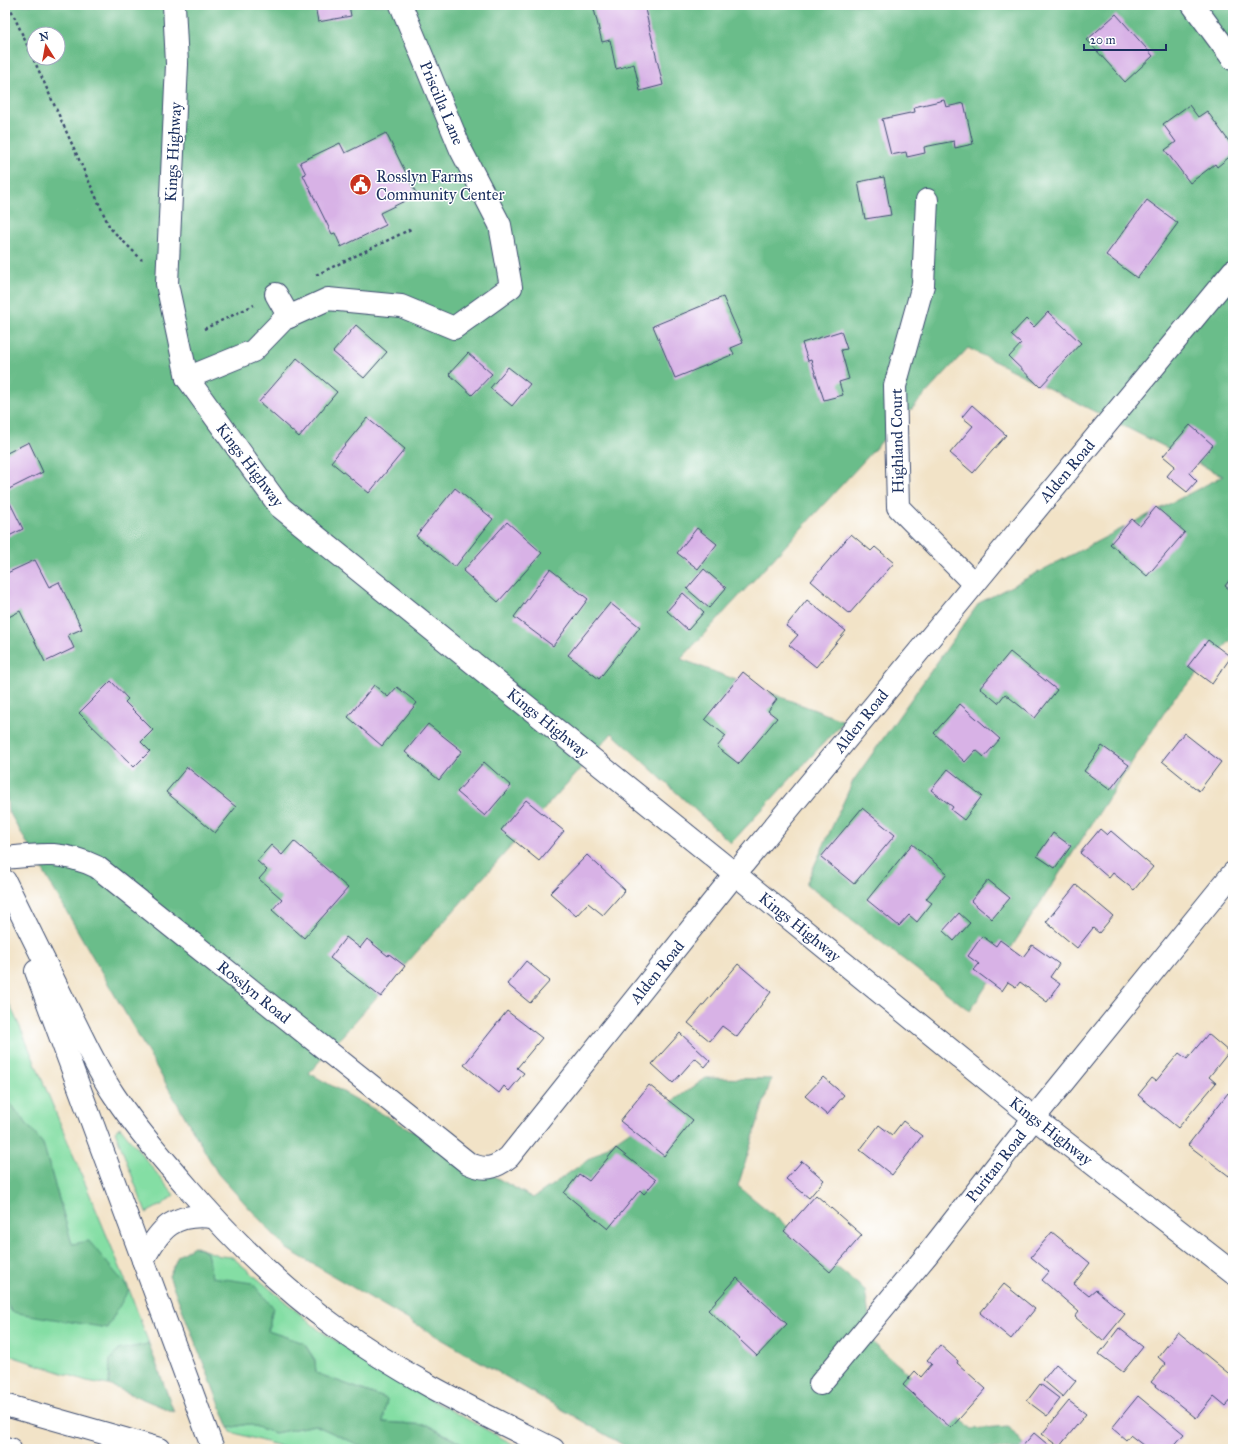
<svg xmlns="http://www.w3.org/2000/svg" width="1238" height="1454" viewBox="0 0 1238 1454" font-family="'IM FELL Great Primer',serif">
<rect width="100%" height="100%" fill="#fff"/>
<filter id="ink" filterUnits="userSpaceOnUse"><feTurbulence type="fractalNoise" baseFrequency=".025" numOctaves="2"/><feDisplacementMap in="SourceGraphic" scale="8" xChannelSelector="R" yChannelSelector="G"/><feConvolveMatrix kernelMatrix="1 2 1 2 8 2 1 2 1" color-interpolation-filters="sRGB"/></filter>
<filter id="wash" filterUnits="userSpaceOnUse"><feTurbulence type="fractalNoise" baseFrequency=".012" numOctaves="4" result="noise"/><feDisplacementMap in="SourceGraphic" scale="16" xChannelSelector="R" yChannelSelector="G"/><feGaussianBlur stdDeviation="0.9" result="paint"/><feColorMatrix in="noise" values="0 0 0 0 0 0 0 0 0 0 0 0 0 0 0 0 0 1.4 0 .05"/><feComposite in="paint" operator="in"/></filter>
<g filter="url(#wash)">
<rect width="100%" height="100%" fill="#f2e3c7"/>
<g fill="#84dea4" stroke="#508681">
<polygon points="5,995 21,1029 129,1289 149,1344 118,1350 110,1360 109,1385 87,1381 5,1354 5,1300 12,1312 72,1244 43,1144 5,1097"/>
<polygon points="120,1127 174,1195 163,1204 146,1213 115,1131"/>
<polygon points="194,1246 220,1256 232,1257 319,1330 415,1391 522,1449 463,1449 462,1443 427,1425 383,1422 387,1399 316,1373 315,1360 304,1343 268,1331 273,1307 252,1284 212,1277 207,1253"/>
<polygon points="248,1424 275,1433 315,1425 369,1449 290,1449 231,1432 229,1428"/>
</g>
<g fill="#6bbd8a" stroke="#437674" fill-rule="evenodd">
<path d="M5,5H1233V638L1173,699L970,1011L806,884L853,781L979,603L1223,476L968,348L681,659L844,721L731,843L612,733L309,1073L533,1198L706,1078L771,1079L738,1186L865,1290L873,1343L972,1429L1008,1426L1027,1449H630L287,1249L218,1174L8,810L5,778ZM34,34H58V58H34Z"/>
<polygon points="5,1097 43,1144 72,1244 89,1241 129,1289 107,1328 12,1312 5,1300"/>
<polygon points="194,1246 207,1253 212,1277 252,1283 273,1307 268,1331 304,1343 315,1361 316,1373 387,1399 383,1422 427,1425 462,1444 463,1449 365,1448 315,1425 275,1433 248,1424 229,1428 169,1276 178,1256"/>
<polygon points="149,1344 174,1412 109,1385 110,1360 118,1350"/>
</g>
<g id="blocks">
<g fill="#d8b2e6">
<polygon points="315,5 349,5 351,16 318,22"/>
<polygon points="593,5 644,5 663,85 640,91 634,64 616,69 610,40 602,42"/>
<polygon points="1116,14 1153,56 1125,82 1087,40"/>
<polygon points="944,100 946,107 964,103 973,144 955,148 954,141 924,147 925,153 907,157 906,152 891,155 882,119 915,112 914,107"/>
<polygon points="1189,105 1198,117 1207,111 1233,147 1233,154 1217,167 1215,164 1190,183 1165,150 1176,142 1163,124"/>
<polygon points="386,133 417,195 380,213 386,225 341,247 335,233 332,234 303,175 306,174 300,162 340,143 345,153"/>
<polygon points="884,177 891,215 865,219 858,182"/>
<polygon points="1147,200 1178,223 1137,278 1106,255"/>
<polygon points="723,297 743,343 731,348 734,354 675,378 653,326"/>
<polygon points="1048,312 1081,343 1040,387 1009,357 1021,344 1011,335 1026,319 1034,327"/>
<polygon points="356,325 387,352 364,378 333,352"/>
<polygon points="841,331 847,349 841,350 849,379 839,382 843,395 824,400 811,360 808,361 802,343"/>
<polygon points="468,353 492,374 472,395 449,374"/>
<polygon points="297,358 337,392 299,437 259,402"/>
<polygon points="508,367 530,384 512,406 490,388"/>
<polygon points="972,405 1006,435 973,473 950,453 973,426 962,417"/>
<polygon points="367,418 405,449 369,493 331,462"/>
<polygon points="1190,425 1213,445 1189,473 1197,481 1187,492 1167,476 1175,466 1163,456"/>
<polygon points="29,442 43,472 5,491 5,454"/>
<polygon points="455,488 493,519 455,567 416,536"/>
<polygon points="5,493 23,529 5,538"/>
<polygon points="1156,507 1185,532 1147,576 1110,544 1132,519 1140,526"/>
<polygon points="507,522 542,553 498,602 463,571"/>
<polygon points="697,528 717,544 698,569 677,553"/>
<polygon points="851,534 871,551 875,547 894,563 849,614 811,581"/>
<polygon points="35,560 49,587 59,582 82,629 68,635 74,648 45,662 20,611 5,619 5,574"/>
<polygon points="550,569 588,599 553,646 514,617"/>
<polygon points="704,569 726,588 709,608 687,589"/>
<polygon points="1233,575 1233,592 1225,586"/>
<polygon points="683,593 704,612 688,630 667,611"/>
<polygon points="807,600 846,631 816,667 789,645 798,635 786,626"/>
<polygon points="610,603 640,627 599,679 568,655"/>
<polygon points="1208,640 1231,657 1212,684 1188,666"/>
<polygon points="1010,652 1057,690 1035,718 1005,694 998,703 980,688"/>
<polygon points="743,672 777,699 768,711 777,718 739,764 717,747 726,736 705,719"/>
<polygon points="111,681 128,699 125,702 153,730 141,742 150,751 134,767 79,713"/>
<polygon points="374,685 388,697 397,687 417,703 382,746 348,717"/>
<polygon points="960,704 1000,739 984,757 976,750 965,762 934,733"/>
<polygon points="428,724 462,751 439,780 405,752"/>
<polygon points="1184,733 1221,762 1199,791 1162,761"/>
<polygon points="1102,746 1129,765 1110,790 1084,771"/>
<polygon points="484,762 511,786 485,816 457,792"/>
<polygon points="187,767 236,807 215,833 166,792"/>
<polygon points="948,769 982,796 964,820 951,810 953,807 931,790"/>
<polygon points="526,800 564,831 539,861 501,830"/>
<polygon points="862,808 895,835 854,884 821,857"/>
<polygon points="1100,829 1107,835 1111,831 1153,867 1134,890 1113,873 1109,878 1080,853"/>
<polygon points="1053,833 1071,846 1055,868 1037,856"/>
<polygon points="294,841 348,888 304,938 272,910 282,899 259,879 267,870 257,861 271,845 282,855"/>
<polygon points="912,844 947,873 926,899 932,903 917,922 909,915 899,926 867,900"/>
<polygon points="587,855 625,890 603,915 588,903 576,916 550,893"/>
<polygon points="988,880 1010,898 992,919 971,901"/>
<polygon points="1076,885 1113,916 1099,933 1093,928 1077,948 1046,922"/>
<polygon points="959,913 970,923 954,941 943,931"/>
<polygon points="982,936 996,946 1000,940 1023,957 1032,945 1059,964 1050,977 1060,984 1047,1002 1020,982 1016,987 1008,982 1002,991 974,970 979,964 968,956"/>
<polygon points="346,937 360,948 367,939 388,956 389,954 405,966 381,997 330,958"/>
<polygon points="526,961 550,981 530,1003 507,984"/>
<polygon points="738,964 771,992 737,1037 722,1026 710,1041 688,1023"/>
<polygon points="507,1011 542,1038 517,1068 524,1073 509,1091 504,1086 499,1093 464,1065"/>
<polygon points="680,1033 710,1061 705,1067 695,1058 673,1083 652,1064"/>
<polygon points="1208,1034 1229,1052 1209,1077 1216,1083 1178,1128 1138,1095 1152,1078 1156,1081 1179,1053 1187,1059"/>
<polygon points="823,1077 844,1095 827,1115 805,1096"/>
<polygon points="649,1085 693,1120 664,1156 620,1121"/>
<polygon points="1228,1093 1233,1097 1233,1171 1229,1176 1188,1145"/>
<polygon points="903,1121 922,1136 892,1175 860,1150 879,1125 892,1135"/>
<polygon points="616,1148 656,1180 644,1194 640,1190 608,1229 564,1193 579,1174 589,1181"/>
<polygon points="802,1161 824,1180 809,1198 786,1179"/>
<polygon points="816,1195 862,1235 830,1272 784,1231"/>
<polygon points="1052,1232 1090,1263 1074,1284 1089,1296 1096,1290 1125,1314 1103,1341 1075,1317 1079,1312 1042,1280 1049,1272 1031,1257"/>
<polygon points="737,1278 787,1324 757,1356 708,1310"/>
<polygon points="1004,1284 1035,1309 1011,1339 980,1313"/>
<polygon points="1119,1328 1143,1347 1123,1372 1099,1354"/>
<polygon points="1178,1332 1233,1377 1233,1398 1226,1406 1214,1396 1196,1418 1151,1382 1166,1364 1158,1357"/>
<polygon points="940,1345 958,1361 957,1363 986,1389 951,1428 903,1385 915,1371 921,1377 932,1364 927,1360"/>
<polygon points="1056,1364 1076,1381 1063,1397 1043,1380"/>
<polygon points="1040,1384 1060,1399 1047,1416 1027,1401"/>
<polygon points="1138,1396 1184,1434 1171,1449 1148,1449 1130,1435 1126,1440 1112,1428"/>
<polygon points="1069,1401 1086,1414 1059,1447 1042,1434"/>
<polygon points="1034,1433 1053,1449 1020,1449"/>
</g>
</g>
</g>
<g filter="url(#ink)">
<use href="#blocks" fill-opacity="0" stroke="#3b4a6e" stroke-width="1"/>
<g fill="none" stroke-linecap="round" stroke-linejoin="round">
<defs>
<g id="minor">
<polyline points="174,5 177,64 167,284 187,378 280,507 735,874 1034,1118 1233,1273"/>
<polyline points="1193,5 1233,59"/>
<polyline points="927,200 923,285 895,386 898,507 974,584"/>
<polyline points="276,294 289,317"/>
<polyline points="187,378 253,351 284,319 328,299 401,306 454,328 511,287 500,225 461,150 401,5"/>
<path d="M5,858C42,854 63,851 97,867L468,1163C485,1171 494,1169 509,1157L735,874L1233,271"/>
<polyline points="820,1384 927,1255 1034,1118 1233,873"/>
</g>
<g id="highway">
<path d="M5,881C26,923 47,966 68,1009C83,1038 96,1068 114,1095C136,1128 162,1158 188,1188C232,1239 280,1287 336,1327C403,1376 479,1412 553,1449"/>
<polyline points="36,971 213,1449"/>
<path d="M143,1260C160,1228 174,1212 213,1217"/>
<polyline points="5,1405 160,1449"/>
<polyline points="5,1448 10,1449"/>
</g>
</defs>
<use href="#minor" stroke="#3b4a6e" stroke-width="24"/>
<use href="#highway" stroke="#3b4a6e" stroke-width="24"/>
<g stroke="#3b4a6e" stroke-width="2.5" stroke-dasharray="3 3" stroke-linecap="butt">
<polyline points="9,5 110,228 142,260"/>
<polyline points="316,275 411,229"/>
<polyline points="204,329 254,305"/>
</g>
<use href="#minor" stroke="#fff" stroke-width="22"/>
<use href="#highway" stroke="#fff" stroke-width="22"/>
</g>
</g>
<defs>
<symbol id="civic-disc" viewBox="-11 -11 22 22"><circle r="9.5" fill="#c8321e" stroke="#fff"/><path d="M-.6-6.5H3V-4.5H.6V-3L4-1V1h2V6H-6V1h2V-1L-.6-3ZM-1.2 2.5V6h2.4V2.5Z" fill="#fff"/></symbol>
</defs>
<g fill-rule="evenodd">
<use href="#civic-disc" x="348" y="172" width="25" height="25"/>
</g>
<g text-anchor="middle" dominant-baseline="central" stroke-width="3" stroke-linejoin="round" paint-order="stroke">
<g font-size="16" fill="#1b2f5e" stroke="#fff">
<text transform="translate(442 103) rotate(67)">Priscilla Lane</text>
<text transform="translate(173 152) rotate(-87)">Kings Highway</text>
<text transform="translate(897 441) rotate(-91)">Highland Court</text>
<text transform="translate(250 465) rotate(53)">Kings Highway</text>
<text transform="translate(1067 471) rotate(-50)">Alden Road</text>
<text transform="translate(861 721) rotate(-51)">Alden Road</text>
<text transform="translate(548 723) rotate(39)">Kings Highway</text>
<text transform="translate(800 927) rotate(39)">Kings Highway</text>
<text transform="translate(657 972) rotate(-51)">Alden Road</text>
<text transform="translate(254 992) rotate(39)">Rosslyn Road</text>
<text transform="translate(1051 1131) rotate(38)">Kings Highway</text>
<text transform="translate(996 1166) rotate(-52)">Puritan Road</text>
</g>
<g font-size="16" fill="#1b2f5e" stroke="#fff" text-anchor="start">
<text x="376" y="176">Rosslyn Farms<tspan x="376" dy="18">Community Center</tspan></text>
</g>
</g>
<rect width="1238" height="1454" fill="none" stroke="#fff" stroke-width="20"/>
<g transform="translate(46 46) rotate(349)"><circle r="19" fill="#ffffff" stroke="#a4acbf"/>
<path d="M0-3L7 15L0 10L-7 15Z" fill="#c8321e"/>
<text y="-6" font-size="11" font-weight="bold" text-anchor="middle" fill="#1b2f5e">N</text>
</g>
<path d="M1084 44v6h82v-6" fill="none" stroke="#1b2f5e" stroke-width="2"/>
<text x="1090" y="44" font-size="12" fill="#1b2f5e" stroke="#ffffff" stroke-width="3" paint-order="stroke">20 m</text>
</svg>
